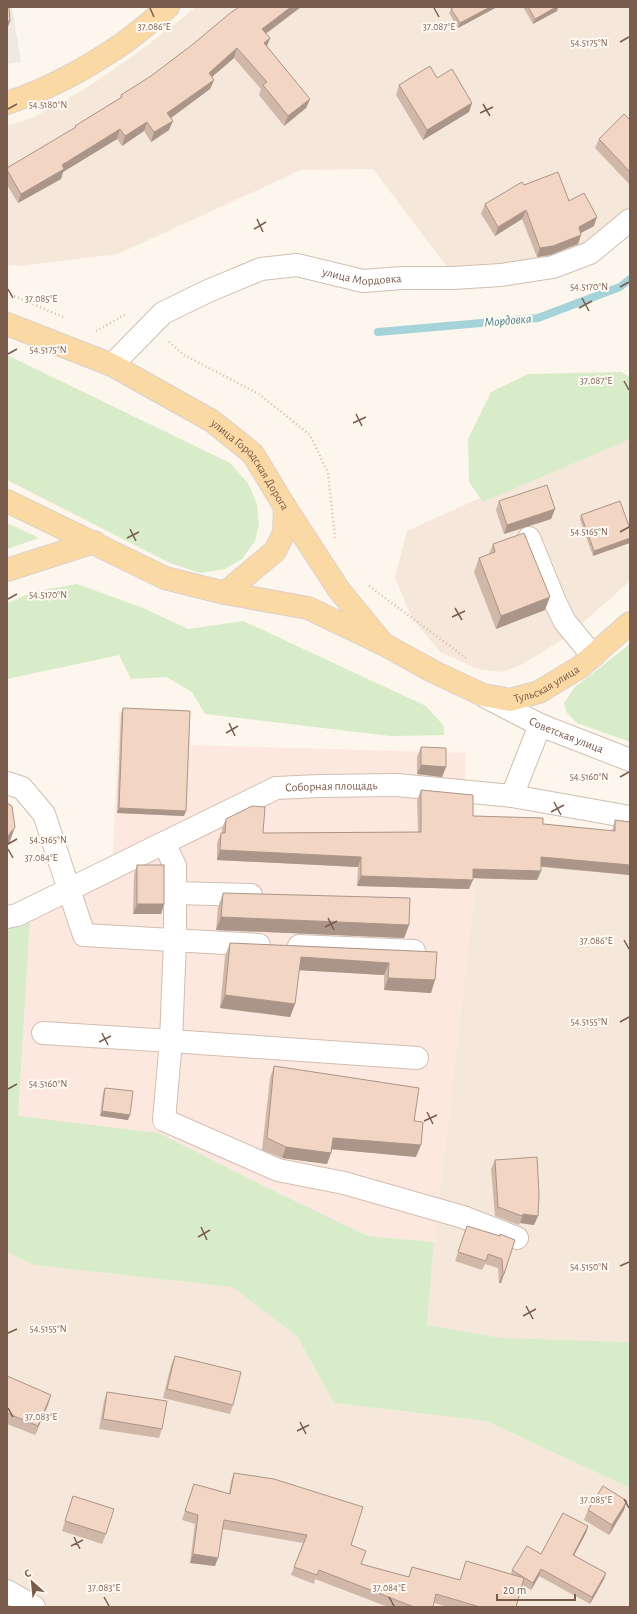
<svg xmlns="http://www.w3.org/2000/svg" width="637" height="1614" viewBox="0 0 637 1614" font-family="'Alegreya Sans',sans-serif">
<rect width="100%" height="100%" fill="#fdf6ec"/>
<g fill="#f5e8da">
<polygon points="196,7 630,7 630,206 621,216 585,247 549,261 450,271 373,169 301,170 118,254 19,266 7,265 7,126 34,117 88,87 136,54"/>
<polygon points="630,405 630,581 565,638 521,665 502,672 478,669 440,652 411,617 395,577 407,531 591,448"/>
<polygon points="483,816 630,833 630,1342 500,1339 427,1325 434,1242"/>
<polygon points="7,1252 34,1265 232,1287 297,1336 334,1403 486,1421 630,1488 630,1607 49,1607 7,1583"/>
</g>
<polygon fill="#fde8e0" points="119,713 190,713 190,745 466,753 464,814 483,816 434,1242 368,1236 266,1187 18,1116 30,922 112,880"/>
<polygon fill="#efe9e4" points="7,7 12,7 21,62 7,64"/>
<g fill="#d8ecc9">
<polygon points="7,355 230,463 248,483 257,504 259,524 255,541 242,559 225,569 200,573 170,563 7,480"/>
<polygon points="621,372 630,377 630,438 628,440 483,502 469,482 468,439 491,392 528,374"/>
<polygon points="7,523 39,538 7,549"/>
<polygon points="77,584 143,608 188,629 243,621 426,706 444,726 444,735 390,736 205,714 192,692 166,677 131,679 119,655 7,679 7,603 33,592"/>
<polygon points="630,644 630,742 577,723 567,713 564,703 575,687"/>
<polygon points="30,922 18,1116 159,1133 266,1187 368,1236 434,1242 427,1325 500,1338 630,1342 630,1488 486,1421 334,1403 297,1336 232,1287 34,1265 7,1252 7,930"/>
</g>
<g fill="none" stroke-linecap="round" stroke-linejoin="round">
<polyline stroke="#a5d3da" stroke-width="8" points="378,332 538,318 620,287 630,279"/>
<defs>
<g id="minor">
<path id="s1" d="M112,365L163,313L208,291L261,269L297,265L363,281L402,278H453L501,275L553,267L590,253L630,220"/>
<polyline points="529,538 556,604 565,622 593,656"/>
<path id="s2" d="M486,697L540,725L630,760"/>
<polyline points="7,783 22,788 44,814 84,935 259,945"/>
<polyline points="512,796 630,817"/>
<polyline points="164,843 175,866 175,941 171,1041 164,1120 278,1170 344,1183 463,1217 517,1238"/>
<polyline points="175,893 251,895"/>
<path id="s3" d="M7,917L17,915L276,788L319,786L397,785L512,796L540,725"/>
<polyline points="299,946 414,951"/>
<polyline points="43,1033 171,1041 417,1058"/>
<polyline points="7,1591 34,1607"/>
</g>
<g id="major">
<path d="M7,103C49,89 89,67 125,42C140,31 154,19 168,7"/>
<path id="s4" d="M7,324L112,365L212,421L253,454L285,507L339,590L380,640"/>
<path id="s5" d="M7,501L165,578L225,593L308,608L385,645L434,672L483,695L510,700L539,692L580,667L630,623"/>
<polyline points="7,570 94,542"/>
<polyline points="225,593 275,551 284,533 285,507"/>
</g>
</defs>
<use href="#minor" stroke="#d1beb0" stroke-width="24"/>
<use href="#major" stroke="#dad1cd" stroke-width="24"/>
<g stroke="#d9b8a5" stroke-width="2.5" stroke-dasharray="1 3" stroke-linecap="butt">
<polyline points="7,293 63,317"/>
<polyline points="96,331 126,314"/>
<polyline points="169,342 184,355 259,394 310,435 328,473 335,538"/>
<polyline points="369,586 466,658"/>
</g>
<use href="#minor" stroke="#fff" stroke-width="22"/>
<use href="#major" stroke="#fbd9a5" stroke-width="22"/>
</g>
<g fill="#d1b7a8">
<polygon points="239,7 301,7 266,34 270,38 267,46 310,99 306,108 284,126 259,95 261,89 234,58 212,77 214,80 210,89 171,118 169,130 151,142 144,131 122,146 117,139 63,172 61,179 18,203 7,185 7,168 75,128 75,126 120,98 121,95 151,76 192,45"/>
<polygon points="454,7 497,7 458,28 449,13 451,9"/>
<polygon points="523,7 558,7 557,11 533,24"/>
<polygon points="437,78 472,103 469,112 423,140 396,95 399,85"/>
<polygon points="630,120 630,185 595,148 599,139"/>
<polygon points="524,185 569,201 594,226 581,233 581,235 578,244 550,255 537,257 522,219 495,236 481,214 485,204"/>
<polygon points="499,501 555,509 551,519 504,534 496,510"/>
<polygon points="620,501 593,556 580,520 581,515"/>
<polygon points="493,544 545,610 496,629 474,572 479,558 489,554"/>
<polygon points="123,708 184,816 117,813 121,713"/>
<polygon points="421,747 446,767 442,777 417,774 417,757"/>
<polygon points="421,790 473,816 543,824 612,831 615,820 630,822 630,875 541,867 541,871 537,880 473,878 469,889 357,886 358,867 217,860 217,843 221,833 222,833 222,828 226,819 263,833 418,832 417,800"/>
<polygon points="137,865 164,904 161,914 133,914 134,875"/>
<polygon points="223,893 409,925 404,938 216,930 218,907"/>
<polygon points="230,943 437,952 431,993 384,990 384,975 299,970 295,1004 290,1017 220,1008 225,956"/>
<polygon points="274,1066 414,1121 416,1157 332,1149 331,1153 327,1164 282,1158 262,1150 270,1078"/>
<polygon points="105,1088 128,1120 100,1116 103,1092"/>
<polygon points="495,1160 534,1225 520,1223 519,1225 495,1216 491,1169"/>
<polygon points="467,1226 499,1236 500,1234 515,1240 501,1283 499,1283 498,1268 485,1264 482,1270 455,1261"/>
<polygon points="175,1356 233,1405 230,1414 163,1398 171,1365"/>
<polygon points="7,1376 51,1395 35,1435 7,1424"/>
<polygon points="107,1392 162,1429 159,1438 99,1429 104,1401"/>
<polygon points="234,1473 351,1545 361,1564 409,1577 412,1567 460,1580 466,1561 511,1574 512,1570 588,1526 586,1533 574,1555 606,1573 604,1579 590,1604 539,1576 531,1590 522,1585 516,1607 448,1607 434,1603 433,1607 388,1607 315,1579 314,1584 291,1575 303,1543 222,1529 215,1566 190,1563 195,1524 182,1520 194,1484 229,1494 231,1481"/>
<polygon points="73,1496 106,1534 102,1544 62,1531"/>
<polygon points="588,1510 624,1510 609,1535 584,1520"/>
</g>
<g fill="#aa9588">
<polygon points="291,7 301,7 258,39 262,29"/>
<polygon points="490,7 497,7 458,28 460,23"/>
<polygon points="556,7 558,7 557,11 533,24 535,19"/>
<polygon points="7,21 10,21 7,30"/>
<polygon points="270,38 266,48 264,43"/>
<polygon points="237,48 234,58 205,83 209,73"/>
<polygon points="214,80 210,89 164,123 167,113"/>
<polygon points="310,99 306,108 284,126 288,116"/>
<polygon points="472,103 469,112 423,140 427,130"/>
<polygon points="173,121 169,130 151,142 154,132"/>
<polygon points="147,122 144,131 122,146 125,136"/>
<polygon points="120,129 117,139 63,172 61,179 18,203 21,194 62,165"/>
<polygon points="526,210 522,219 495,236 498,227"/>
<polygon points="597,217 594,226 575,236 579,227"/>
<polygon points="581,235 578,244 550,255 537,257 540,248"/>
<polygon points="555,509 551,519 504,534 507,525"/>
<polygon points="630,538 630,543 593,556 594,551"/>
<polygon points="550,597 545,610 496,629 501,616"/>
<polygon points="421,765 446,767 442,777 417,774"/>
<polygon points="119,808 186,811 184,816 117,813"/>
<polygon points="15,827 9,844 7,847 7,837"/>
<polygon points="220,850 361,857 358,867 217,860"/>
<polygon points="541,857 630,865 630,875 538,866"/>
<polygon points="473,869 541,871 537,880 469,878"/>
<polygon points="361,876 473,880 469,889 357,886"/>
<polygon points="137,904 164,904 161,914 133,914"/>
<polygon points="221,917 409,925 404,938 216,930"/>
<polygon points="301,957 389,963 384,975 296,970"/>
<polygon points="388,978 435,980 431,993 384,990"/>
<polygon points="225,995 295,1004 290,1017 220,1008"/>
<polygon points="102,1111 130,1115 128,1120 100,1116"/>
<polygon points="333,1138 421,1145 416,1157 329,1149"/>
<polygon points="286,1147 331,1153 327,1164 282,1158"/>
<polygon points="523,1214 538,1216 534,1225 520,1223"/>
<polygon points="503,1273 504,1274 501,1283 499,1283"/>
<polygon points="51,1395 48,1405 35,1435 38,1426"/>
<polygon points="627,1501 624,1510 609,1535 612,1525"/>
<polygon points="588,1526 586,1533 571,1561 573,1555"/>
<polygon points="193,1554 218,1558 215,1566 190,1563"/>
<polygon points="541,1569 539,1576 531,1590 533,1583"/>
<polygon points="606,1573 604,1579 590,1604 592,1597"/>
</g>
<g fill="#f3d5c3" stroke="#aa9588">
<polygon points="7,7 9,7 10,21 7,21"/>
<polygon points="239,7 291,7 262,29 270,38 264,43 310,99 288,116 263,85 267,82 237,48 209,73 214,80 167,113 173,121 154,132 147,122 125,136 120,129 62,165 64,169 21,194 7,170 7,168 76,127 75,126 122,97 121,95 151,76 192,45 229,14"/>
<polygon points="454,7 490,7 460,23 451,9"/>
<polygon points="528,7 556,7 535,19"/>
<polygon points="430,66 437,78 452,69 472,103 427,130 399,85"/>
<polygon points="624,114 630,120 630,172 599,139"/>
<polygon points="558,172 569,201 584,193 597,217 579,227 581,235 553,246 540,248 526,210 498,227 485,204 522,182 524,185"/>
<polygon points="547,485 555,509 507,525 499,501"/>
<polygon points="620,501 630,529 630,538 594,551 581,515"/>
<polygon points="524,533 550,597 501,616 479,558 495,552 493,544"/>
<polygon points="123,708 190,711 186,811 119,808"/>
<polygon points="421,747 446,748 446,767 421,765"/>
<polygon points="421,790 473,795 473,816 543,818 543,824 615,831 615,820 630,822 630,865 541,857 541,871 473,869 473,880 361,876 361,857 220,850 221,833 225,833 226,819 252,806 265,807 263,833 421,832"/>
<polygon points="7,803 12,806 15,827 7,837"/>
<rect x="137" y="865" width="27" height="39"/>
<polygon points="223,893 410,898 409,925 221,917"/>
<polygon points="230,943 437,952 435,980 388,978 389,963 301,957 295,1004 225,995"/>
<polygon points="274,1066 419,1088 414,1121 423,1122 421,1145 333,1138 331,1153 286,1147 267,1138"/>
<polygon points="105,1088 133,1091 130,1115 102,1111"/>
<polygon points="537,1157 539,1194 538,1216 523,1214 522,1216 498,1207 495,1160"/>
<polygon points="467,1226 500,1236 500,1234 515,1240 504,1274 503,1273 502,1259 488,1254 486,1261 458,1252"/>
<polygon points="175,1356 241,1372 233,1405 167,1389"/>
<polygon points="7,1376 51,1395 38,1426 7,1413"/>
<polygon points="107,1392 167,1401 162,1429 103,1419"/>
<polygon points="234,1473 274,1479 363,1507 351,1545 366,1551 361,1564 409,1577 412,1567 460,1580 466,1561 524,1578 516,1607 480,1607 436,1594 433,1607 414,1607 319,1570 317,1575 294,1567 307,1535 224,1520 218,1558 193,1554 198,1515 185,1511 194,1484 230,1494"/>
<polygon points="603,1486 627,1501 612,1525 588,1510"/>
<polygon points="73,1496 114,1509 106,1534 65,1521"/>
<polygon points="563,1513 588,1526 573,1555 606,1573 592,1597 541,1569 533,1583 512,1570 527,1546 541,1554"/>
</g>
<path fill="none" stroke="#7a5c4d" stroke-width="1.5" d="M150,8L154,17M434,8L439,17M620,42L629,37M483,104L490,116M8,109L17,104M480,113L493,107M257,219L263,232M254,229L266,222M620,287L629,282M8,289L13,298M582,298L589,311M579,308L592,301M8,354L17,349M624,381L629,390M356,414L362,426M353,423L366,417M130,529L136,541M620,532L629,527M127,538L139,532M8,599L17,594M455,608L462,620M452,617L465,611M229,723L235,736M226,733L238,726M620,777L629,772M554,802L561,815M551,812L564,805M8,844L17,839M8,849L13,858M328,918L334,930M325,927L337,921M624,940L629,949M620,1022L629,1017M102,1033L108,1045M99,1042L111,1036M8,1089L17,1084M427,1112L433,1124M424,1121L437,1115M201,1227L207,1240M198,1237L210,1230M620,1266L629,1262M526,1306L533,1319M523,1316L536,1309M8,1333L17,1329M8,1408L13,1417M300,1422L306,1434M297,1431L309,1425M624,1499L629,1508M74,1537L80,1549M71,1546L83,1540M104,1597L109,1606M389,1597L394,1606"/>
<g text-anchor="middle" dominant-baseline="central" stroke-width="4" stroke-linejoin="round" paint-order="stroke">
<g font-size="12" fill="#7a5c4d" stroke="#fffaf3">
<text stroke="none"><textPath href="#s1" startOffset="283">улица Мордовка</textPath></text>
<text stroke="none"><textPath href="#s4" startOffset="286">улица Городская Дорога</textPath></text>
<text stroke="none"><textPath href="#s5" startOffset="585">Тульская улица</textPath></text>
<text stroke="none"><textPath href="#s2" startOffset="89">Советская улица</textPath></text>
<text stroke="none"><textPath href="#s3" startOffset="354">Соборная площадь</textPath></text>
</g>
<g font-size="13" font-style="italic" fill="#437c86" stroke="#fffaf3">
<text transform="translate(508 321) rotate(-5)">Мордовка</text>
</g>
</g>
<g font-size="10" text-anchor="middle" fill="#7a5c4d" stroke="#fffaf3" stroke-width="4" stroke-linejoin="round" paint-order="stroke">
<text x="154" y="30">37.086°E</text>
<text x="439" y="30">37.087°E</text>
<text x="589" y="46">54.5175°N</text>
<text x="48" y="108">54.5180°N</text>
<text x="589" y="290">54.5170°N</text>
<text x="41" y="302">37.085°E</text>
<text x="48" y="353">54.5175°N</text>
<text x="596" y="384">37.087°E</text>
<text x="589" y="535">54.5165°N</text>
<text x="48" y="598">54.5170°N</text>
<text x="589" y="780">54.5160°N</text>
<text x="48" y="843">54.5165°N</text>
<text x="41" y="861">37.084°E</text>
<text x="596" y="944">37.086°E</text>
<text x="589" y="1025">54.5155°N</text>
<text x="48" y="1087">54.5160°N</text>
<text x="589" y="1270">54.5150°N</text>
<text x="48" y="1332">54.5155°N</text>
<text x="41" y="1420">37.083°E</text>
<text x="596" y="1503">37.085°E</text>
<text x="104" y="1591">37.083°E</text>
<text x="389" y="1591">37.084°E</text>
</g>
<rect width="637" height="1614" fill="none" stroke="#7a5c4d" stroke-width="16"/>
<g transform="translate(32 1582) rotate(333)" stroke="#fffaf3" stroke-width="3" paint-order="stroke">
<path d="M0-3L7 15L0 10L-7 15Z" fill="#7a5c4d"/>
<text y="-6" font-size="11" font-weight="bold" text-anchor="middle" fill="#7a5c4d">С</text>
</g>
<path d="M497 1594v6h78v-6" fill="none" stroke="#7a5c4d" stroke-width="2"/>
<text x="503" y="1594" font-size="12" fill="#7a5c4d" stroke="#fffaf3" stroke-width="3" paint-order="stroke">20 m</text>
</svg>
